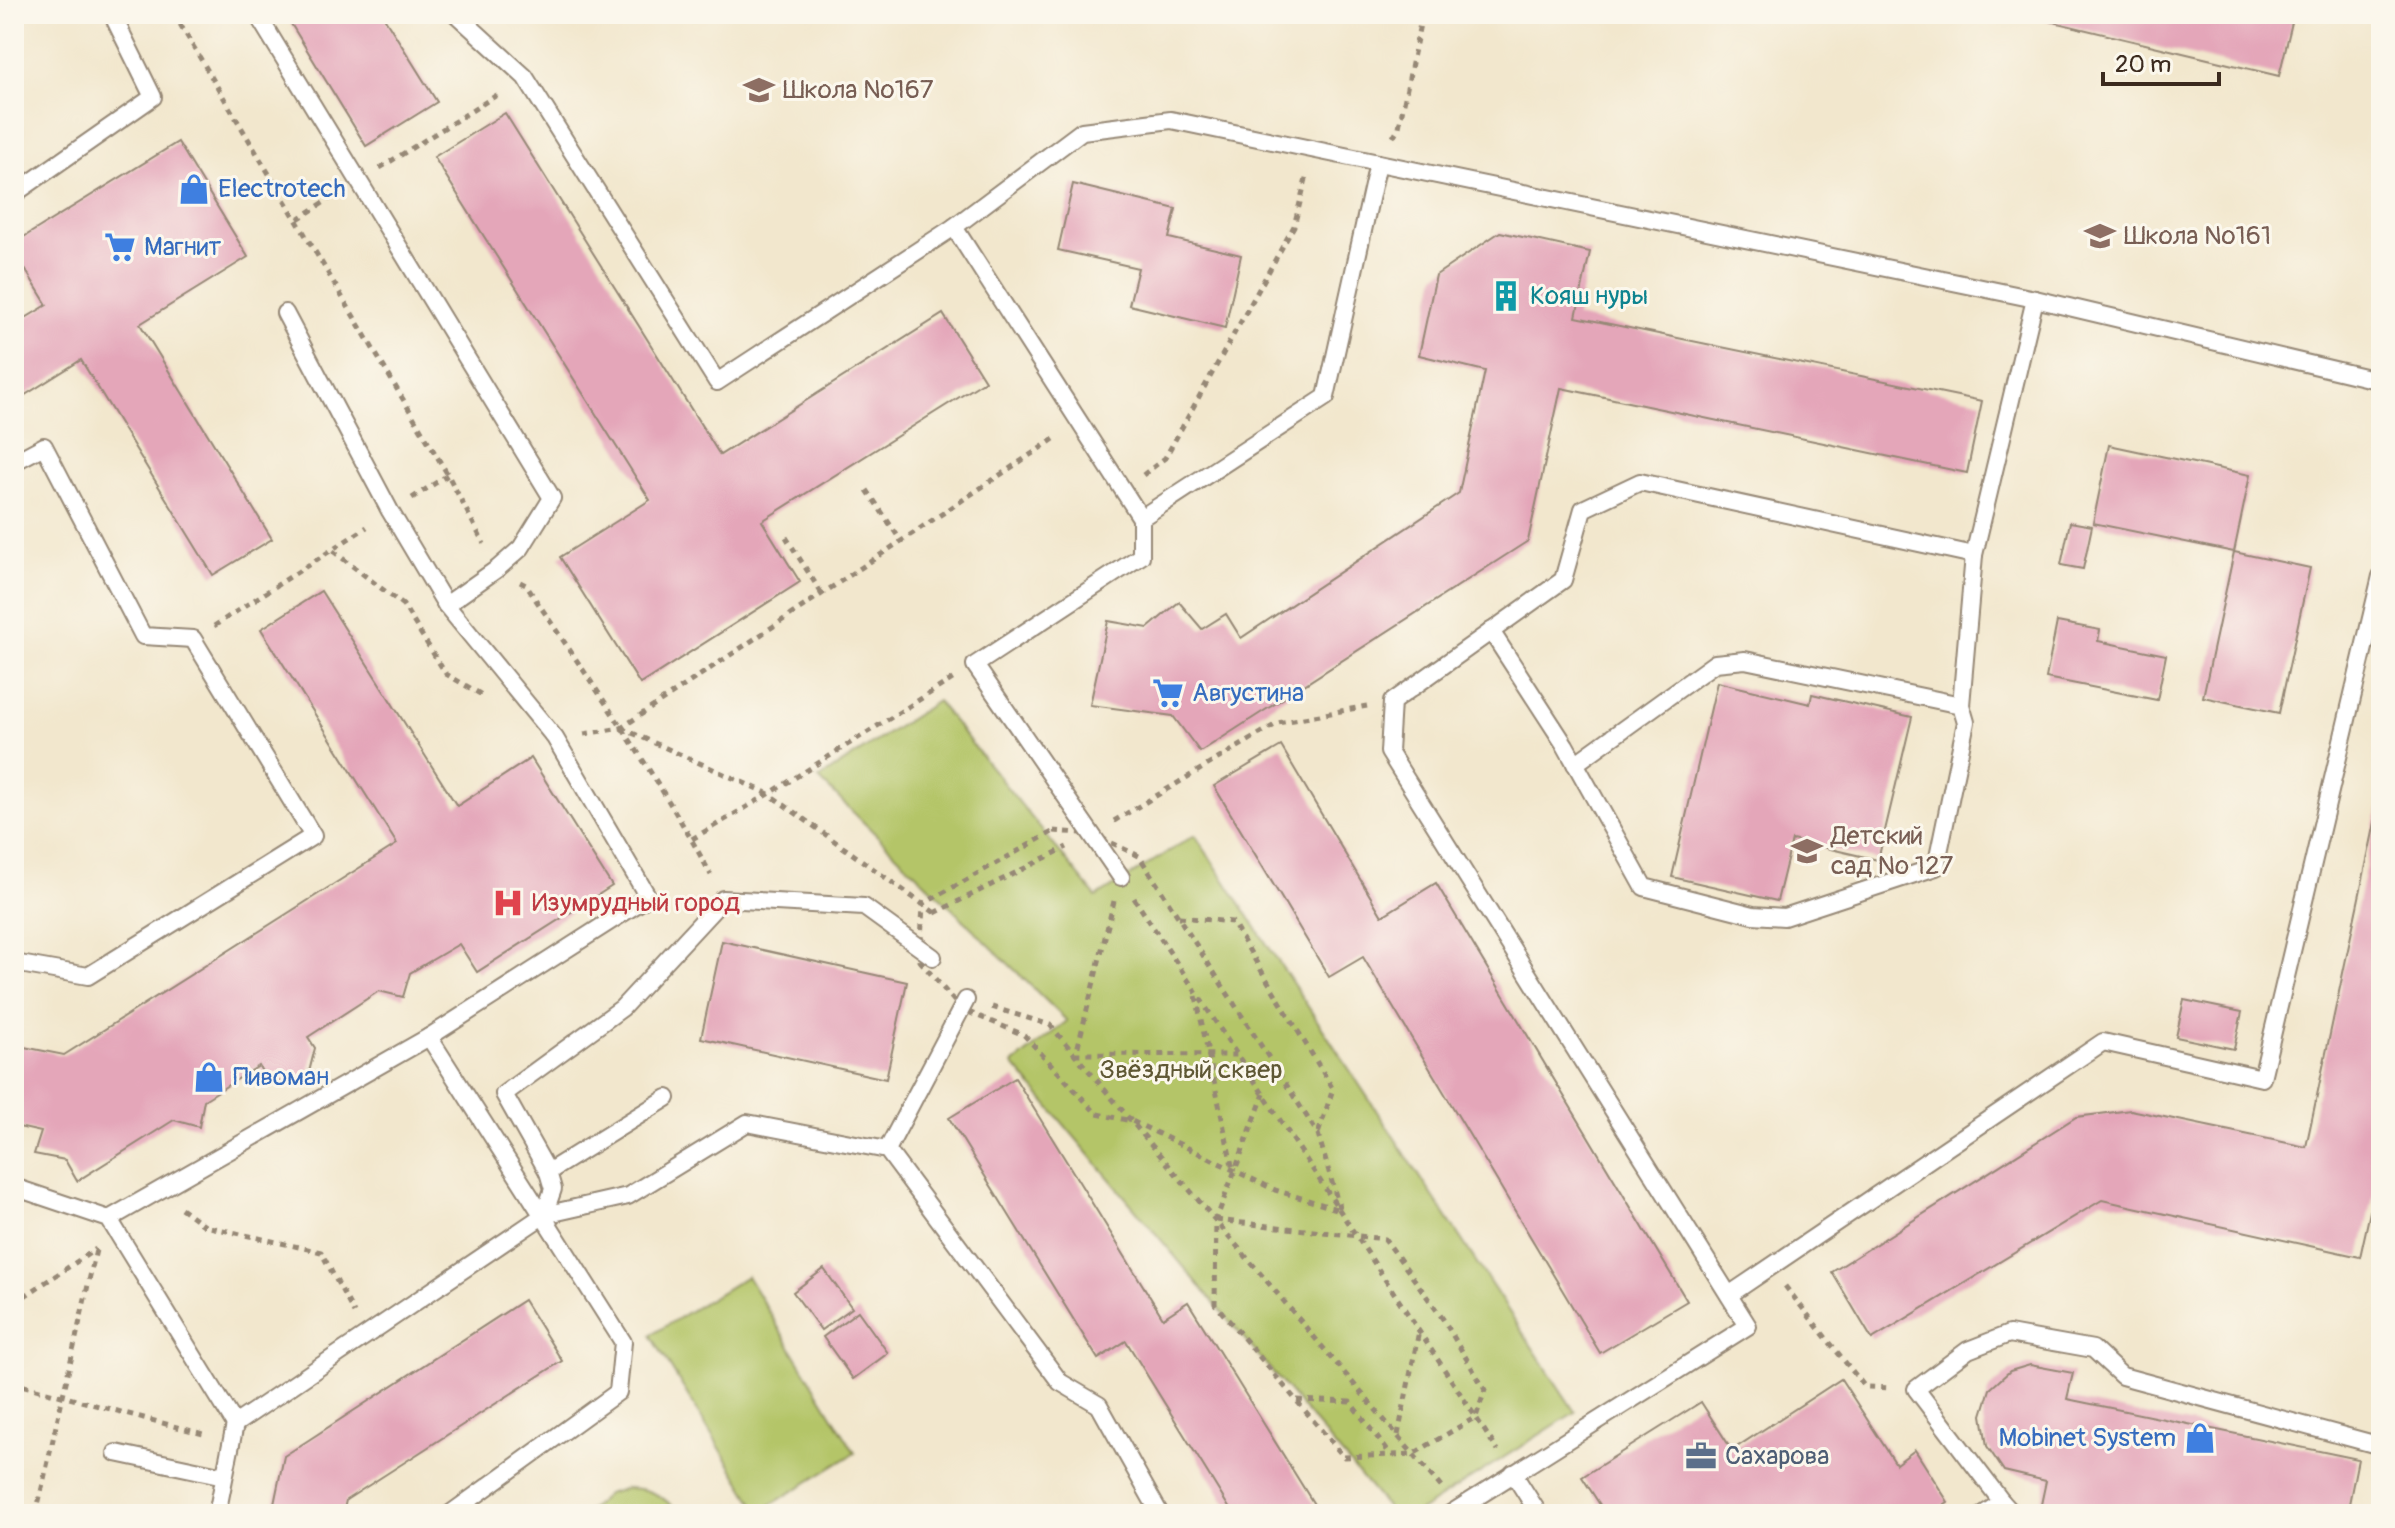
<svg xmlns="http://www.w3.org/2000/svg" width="2395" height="1528" viewBox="0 0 2395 1528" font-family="Pangolin,sans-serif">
<rect width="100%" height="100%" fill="#fbf7ec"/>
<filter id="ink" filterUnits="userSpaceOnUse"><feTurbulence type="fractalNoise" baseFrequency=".0125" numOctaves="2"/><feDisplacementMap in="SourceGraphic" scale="16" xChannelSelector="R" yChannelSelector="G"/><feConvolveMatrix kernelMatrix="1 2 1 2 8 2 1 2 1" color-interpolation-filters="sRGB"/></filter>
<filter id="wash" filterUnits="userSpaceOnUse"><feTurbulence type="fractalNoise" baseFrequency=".006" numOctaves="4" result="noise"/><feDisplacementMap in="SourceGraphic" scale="32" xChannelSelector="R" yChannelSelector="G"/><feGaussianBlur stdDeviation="1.8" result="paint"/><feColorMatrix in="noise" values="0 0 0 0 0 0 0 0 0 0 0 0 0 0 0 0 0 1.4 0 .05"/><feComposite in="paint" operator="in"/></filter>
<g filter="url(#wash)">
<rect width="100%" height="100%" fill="#f2e7cd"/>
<g fill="#b4c568" stroke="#787843" stroke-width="2">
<polygon points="937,701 1096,897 1195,835 1575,1412 1415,1514 1392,1514 1013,1064 1067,1021 819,779"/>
<polygon points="747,1276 855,1453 759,1512 651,1335"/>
<path d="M627,1488C649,1488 665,1496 679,1514H585L607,1494Z"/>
</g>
<g id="blocks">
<g fill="#e4a6b9">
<polygon points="285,14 382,14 437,102 366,146"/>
<polygon points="2020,14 2294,14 2279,76"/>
<polygon points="505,113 720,455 943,314 985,381 762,521 800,582 640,684 560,557 650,500 434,157"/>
<polygon points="178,142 248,257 140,324 272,539 213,575 81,360 14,402 14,325 47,305 14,251 14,243"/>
<polygon points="1073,184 1176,209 1169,238 1241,255 1225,328 1129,305 1138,268 1058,250"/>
<polygon points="1500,232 1590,252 1576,317 1982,401 1967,473 1561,388 1528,541 1200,752 1173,716 1090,705 1108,621 1148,628 1179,602 1202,629 1226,614 1241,638 1459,493 1485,371 1419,355 1436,275"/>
<polygon points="2109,445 2250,475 2234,552 2310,568 2279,713 2203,697 2234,552 2093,523"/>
<polygon points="2070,522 2092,526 2083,569 2061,565"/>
<polygon points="321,591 457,806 531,758 612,886 477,972 459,944 410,973 403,997 379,991 308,1037 315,1048 309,1072 288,1084 265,1078 259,1066 204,1100 199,1127 174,1120 77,1181 65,1160 34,1154 41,1132 14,1126 14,1045 64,1055 397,844 261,629"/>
<polygon points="2057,622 2100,630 2098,641 2166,655 2157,700 2046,678"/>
<polygon points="1717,682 1810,704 1812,694 1912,717 1878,860 1792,840 1777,901 1672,877"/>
<polygon points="1281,746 1382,916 1436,883 1687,1301 1600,1353 1363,957 1329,977 1214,786"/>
<polygon points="2380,799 2381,1162 2360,1257 2102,1200 1872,1339 1832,1272 2076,1117 2131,1110 2306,1147"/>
<polygon points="722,941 907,982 886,1079 701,1038"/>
<polygon points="2184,1000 2242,1012 2234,1049 2176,1037"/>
<polygon points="1015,1078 1163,1318 1188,1302 1320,1514 1233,1514 1126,1341 1098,1359 949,1118"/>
<polygon points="824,1269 852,1308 821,1330 793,1292"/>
<polygon points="524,1300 562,1361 346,1500 343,1514 272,1514 284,1456"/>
<polygon points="858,1311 888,1353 853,1379 823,1337"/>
<polygon points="2030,1365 2073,1373 2067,1399 2358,1459 2347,1514 2039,1514 2046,1481 2004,1471 1987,1446 1982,1415 1990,1389 2010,1371"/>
<polygon points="1841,1379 1896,1464 1915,1450 1948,1502 1929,1514 1606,1514 1582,1477 1701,1402 1732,1450"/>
</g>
</g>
</g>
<g filter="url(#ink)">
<use href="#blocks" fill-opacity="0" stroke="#968876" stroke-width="2"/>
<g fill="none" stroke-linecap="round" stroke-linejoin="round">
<defs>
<g id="lane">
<polyline points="257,14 552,498 521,548 497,569 446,605"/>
<polyline points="456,14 525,77 717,382 954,227 1082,131 1171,120 2035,299 2381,381"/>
<polyline points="14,194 153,97 112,14"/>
<polyline points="954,227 1141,518 1326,397 1378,163"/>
<polyline points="285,313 390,511 446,605 555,738 648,897 429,1037"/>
<polyline points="14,462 44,446 143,636 193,639 313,836 88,976 14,963"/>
<polyline points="1491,631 1565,745 1644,887 1753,915 1784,917 1936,867 1966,722 1961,705 1974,555"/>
<polyline points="1575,764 1715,663 1745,660 1961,705"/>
<polyline points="1121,877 975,665 1141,556 1141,518"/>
<polyline points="667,1098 548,1172 504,1094 622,1008 723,899 864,907 933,957"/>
<polyline points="887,1150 966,1000"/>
<polyline points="14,1187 109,1219 235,1424"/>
<polyline points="544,1215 553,1189 548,1172"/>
<polyline points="109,1219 429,1037 623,1342 618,1392 450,1514"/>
<polyline points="1729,1295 2103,1042 2262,1078 2381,576"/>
<polyline points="116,1453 224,1476"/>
<polyline points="1513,1473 1539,1514"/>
<polyline points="2002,1502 1916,1389 1968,1350 2009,1334 2093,1349 2122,1376 2381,1446"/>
<polyline points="217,1514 235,1424 544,1215 628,1196 747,1123 887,1150 1060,1382 1099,1405 1160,1514"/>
<polyline points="1450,1514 1748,1326 1389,752 1392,702 1563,580 1583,509 1640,482 1974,555 2035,299"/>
<polyline points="1984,1514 2002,1502 2013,1514"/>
</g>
</defs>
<use href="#lane" stroke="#968876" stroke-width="20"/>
<g stroke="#968876" stroke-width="5" stroke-dasharray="6 6" stroke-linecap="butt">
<polyline points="174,14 448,475 484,544"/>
<polyline points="1393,137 1399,127 1422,14"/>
<polyline points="380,168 500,93"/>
<polyline points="298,219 337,194"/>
<polyline points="1143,475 1165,458 1294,226 1307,175"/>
<polyline points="867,490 901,541"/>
<polyline points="412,498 448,475"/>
<polyline points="786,537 822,594"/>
<polyline points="333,551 403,605 446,674 482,695"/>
<path d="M520,582L526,585C589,680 657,774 711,875"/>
<polyline points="214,626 367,527"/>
<polyline points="621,728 769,794 935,913"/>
<polyline points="584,734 621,728 1057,437"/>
<polyline points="1114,821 1278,723 1367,706"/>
<polygon points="1054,831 1093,834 1139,856 1318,1134 1340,1210 1275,1190 1132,1121 1097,1114 1024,1035 961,1009 920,961 923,904"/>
<polyline points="692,839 769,794 954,678"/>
<polyline points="1134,898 1498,1451"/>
<polyline points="1114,901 1076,1054 1238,1055"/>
<polyline points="935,913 1067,847"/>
<polyline points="1179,917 1232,922 1333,1089 1318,1134"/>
<polyline points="1196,996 1233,1170"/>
<polyline points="992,1007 1050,1025 1441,1487"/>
<polyline points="181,1208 205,1226 321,1252 354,1313"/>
<polyline points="1216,1220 1385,1239 1443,1319 1485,1390 1476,1417 1413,1454 1344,1457 1215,1304 1216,1220 1264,1094"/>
<polyline points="1785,1286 1865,1387 1891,1388"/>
<polyline points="14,1303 96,1249"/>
<polyline points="14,1379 17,1384 207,1435"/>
<polyline points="1297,1400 1350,1402 1390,1454"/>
<polyline points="1398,1435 1419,1331"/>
<polyline points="36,1514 96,1250"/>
<polyline points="2371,1514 2381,1472"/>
</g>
<use href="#lane" stroke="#fff" stroke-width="16"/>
</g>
</g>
<defs>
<symbol id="school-bare" viewBox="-9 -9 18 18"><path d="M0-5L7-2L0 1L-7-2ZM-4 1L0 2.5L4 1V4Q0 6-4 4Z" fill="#8d6e63" stroke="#fbf7ec" stroke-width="2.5" paint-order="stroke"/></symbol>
<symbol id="shop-bare" viewBox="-9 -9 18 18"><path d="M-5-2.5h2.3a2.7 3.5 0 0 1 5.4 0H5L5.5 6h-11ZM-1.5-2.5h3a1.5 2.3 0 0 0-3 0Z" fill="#3f7fe0" stroke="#fbf7ec" stroke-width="2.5" paint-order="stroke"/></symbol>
<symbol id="supermarket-bare" viewBox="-9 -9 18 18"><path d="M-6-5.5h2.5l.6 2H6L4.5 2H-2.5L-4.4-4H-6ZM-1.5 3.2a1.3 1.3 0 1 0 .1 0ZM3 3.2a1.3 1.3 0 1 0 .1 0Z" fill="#3f7fe0" stroke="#fbf7ec" stroke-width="2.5" paint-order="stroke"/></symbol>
<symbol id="building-bare" viewBox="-9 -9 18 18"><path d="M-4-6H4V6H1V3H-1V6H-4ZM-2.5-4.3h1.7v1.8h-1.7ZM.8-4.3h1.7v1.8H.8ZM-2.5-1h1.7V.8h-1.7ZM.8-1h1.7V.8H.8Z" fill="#0f9aa8" stroke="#fbf7ec" stroke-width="2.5" paint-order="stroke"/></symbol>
<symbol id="hospital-bare" viewBox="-9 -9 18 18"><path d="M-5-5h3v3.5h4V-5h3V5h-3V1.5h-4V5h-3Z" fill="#e0444e" stroke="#fbf7ec" stroke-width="2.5" paint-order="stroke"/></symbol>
<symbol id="office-bare" viewBox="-9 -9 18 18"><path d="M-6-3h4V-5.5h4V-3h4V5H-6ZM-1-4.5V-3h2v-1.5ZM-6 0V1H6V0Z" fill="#5c6f8a" stroke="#fbf7ec" stroke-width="2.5" paint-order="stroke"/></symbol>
</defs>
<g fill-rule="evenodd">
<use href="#school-bare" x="737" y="68" width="44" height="44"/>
<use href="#shop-bare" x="172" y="167" width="44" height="44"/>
<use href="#school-bare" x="2078" y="214" width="44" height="44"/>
<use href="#supermarket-bare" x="98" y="225" width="44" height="44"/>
<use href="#building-bare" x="1484" y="274" width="44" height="44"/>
<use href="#supermarket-bare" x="1146" y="671" width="44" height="44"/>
<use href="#school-bare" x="1785" y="829" width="44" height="44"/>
<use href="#hospital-bare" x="486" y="881" width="44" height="44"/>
<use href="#shop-bare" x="187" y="1055" width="44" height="44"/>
<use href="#shop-bare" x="2178" y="1416" width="44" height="44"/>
<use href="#office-bare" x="1679" y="1434" width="44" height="44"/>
</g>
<g text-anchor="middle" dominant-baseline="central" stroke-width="6" stroke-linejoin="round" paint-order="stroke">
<g font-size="26" fill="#785e54" stroke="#fbf7ec" text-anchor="start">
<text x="783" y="90">Школа №167</text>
<text x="2124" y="236">Школа №161</text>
<text x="1831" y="836">Детский<tspan x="1831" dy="30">сад № 127</tspan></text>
</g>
<g font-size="26" fill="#366cbe" stroke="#fbf7ec" text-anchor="start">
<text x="218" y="189">Electrotech</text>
<text x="144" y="247">Магнит</text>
<text x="1192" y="693">Августина</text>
<text x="233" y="1077">Пивоман</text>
<text x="2176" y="1438" text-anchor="end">Mobinet System</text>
</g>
<g font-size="26" fill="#0d838f" stroke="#fbf7ec" text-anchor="start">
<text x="1530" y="296">Кояш нуры</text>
</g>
<g font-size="26" fill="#be3a42" stroke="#fbf7ec" text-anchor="start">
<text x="532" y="903">Изумрудный город</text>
</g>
<g font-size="26" fill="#5f5834" stroke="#fbf7ec">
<text x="1191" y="1070">Звёздный сквер</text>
</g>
<g font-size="26" fill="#4e5e75" stroke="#fbf7ec" text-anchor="start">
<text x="1725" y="1456">Сахарова</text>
</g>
</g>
<rect width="2395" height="1528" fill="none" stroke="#fbf7ec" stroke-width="48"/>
<path d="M2103 72v12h116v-12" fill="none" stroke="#3b2a1e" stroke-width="4"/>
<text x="2115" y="72" font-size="24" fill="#3b2a1e" stroke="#fbf7ec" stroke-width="6" paint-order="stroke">20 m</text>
</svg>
